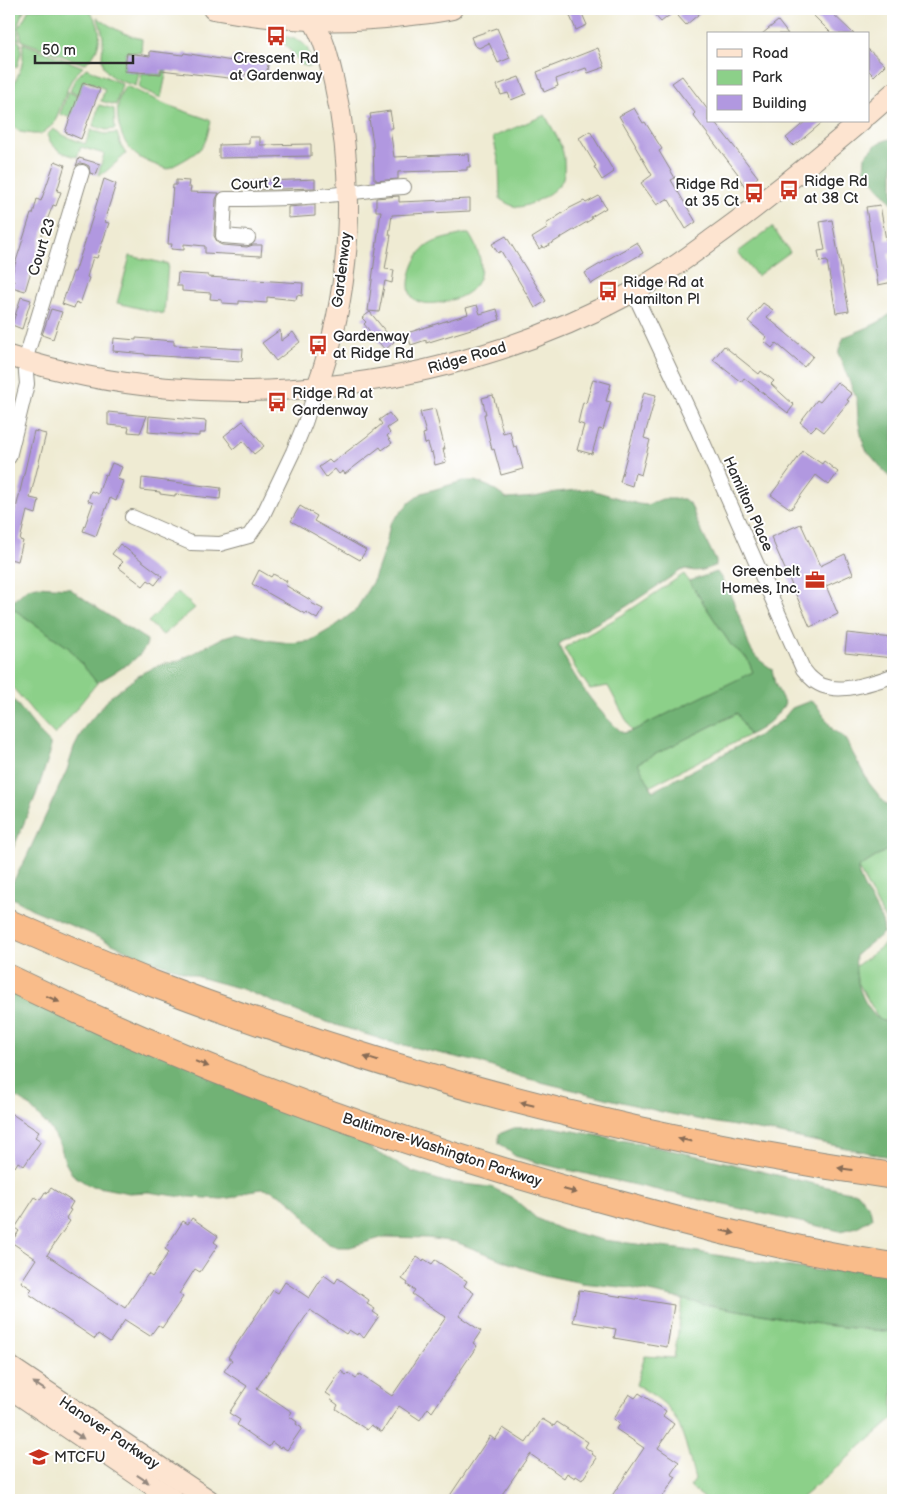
<svg xmlns="http://www.w3.org/2000/svg" width="902" height="1509" viewBox="0 0 902 1509" font-family="'Balsamiq Sans',sans-serif">
<rect width="100%" height="100%" fill="#fff"/>
<filter id="ink" filterUnits="userSpaceOnUse"><feTurbulence type="fractalNoise" baseFrequency=".02" numOctaves="2"/><feDisplacementMap in="SourceGraphic" scale="10" xChannelSelector="R" yChannelSelector="G"/><feConvolveMatrix kernelMatrix="1 2 1 2 8 2 1 2 1" color-interpolation-filters="sRGB"/></filter>
<filter id="wash" filterUnits="userSpaceOnUse"><feTurbulence type="fractalNoise" baseFrequency=".0096" numOctaves="4" result="noise"/><feDisplacementMap in="SourceGraphic" scale="20" xChannelSelector="R" yChannelSelector="G"/><feGaussianBlur stdDeviation="1.12" result="paint"/><feColorMatrix in="noise" values="0 0 0 0 0 0 0 0 0 0 0 0 0 0 0 0 0 1.4 0 .05"/><feComposite in="paint" operator="in"/></filter>
<g filter="url(#wash)">
<rect width="100%" height="100%" fill="#efebd3"/>
<g fill="#8cd089" stroke="#5c7e5a">
<path d="M9,9H25C19,19 15,28 20,40L9,36Z"/>
<path d="M29,9H87C105,25 103,51 84,64L22,41L19,28Z"/>
<path d="M97,17C112,28 125,35 142,39L141,53L128,52L126,53L124,70L139,73L136,86C128,83 116,81 110,75C97,62 104,51 103,37C102,30 100,24 97,17Z"/>
<path d="M284,36C305,41 311,46 310,67L302,65L284,43Z"/>
<polygon points="9,38 20,42 21,53 17,67 9,64 12,53 9,51"/>
<polygon points="23,43 83,67 73,77 69,85 54,124 41,134 33,134 20,132 12,126 9,122 9,96 21,68 23,59"/>
<polygon points="86,68 122,84 116,105 101,101 105,89 85,80 78,94 70,91 75,79"/>
<polygon points="163,70 167,70 161,98 139,88 142,73 162,75"/>
<path d="M126,86L167,105L210,120L211,122C208,130 207,142 201,148C193,156 177,164 167,169C156,165 143,161 135,154C117,139 111,103 126,86Z"/>
<polygon points="68,92 79,96 71,118 60,114"/>
<polygon points="99,105 114,109 115,129 106,130 93,126"/>
<path d="M545,115C552,128 562,143 564,158C564,164 565,173 563,178C560,190 530,207 518,207C511,206 506,203 500,199L499,163L493,137Z"/>
<path d="M53,129L65,136L85,144L91,130L105,134L117,133L121,146L126,154L104,173L98,175L104,154L81,147L77,157C62,153 53,150 47,135Z"/>
<polygon points="772,227 790,252 757,276 738,252"/>
<path d="M464,234H469C490,267 484,294 444,302C436,303 425,305 417,301C405,295 409,276 413,266C423,240 440,240 464,234Z"/>
<polygon points="130,256 168,264 164,314 117,303"/>
<polygon points="684,574 731,645 747,658 753,672 632,731 608,686 590,689 576,669 564,648 624,614"/>
<polygon points="178,592 195,608 163,635 148,622"/>
<polygon points="9,606 69,648 97,683 55,735 34,713 9,683"/>
<polygon points="738,713 749,735 649,787 637,763"/>
<polygon points="893,846 893,924 889,927 858,868"/>
<polygon points="893,938 893,1015 881,1023 851,970"/>
<path d="M683,1299L703,1304L824,1325L893,1332V1419L799,1500H707L690,1487L695,1480C689,1458 684,1428 670,1410C663,1401 646,1390 636,1385L645,1356L674,1358Z"/>
</g>
<g fill="#71b275" stroke="#4e6e50">
<polygon points="893,138 893,204 864,170 865,156 878,143"/>
<path d="M893,311V481L866,450L862,439L858,419L857,400L838,353L844,337C861,330 881,324 893,311Z"/>
<path d="M463,481H475L490,487L507,499L535,497L556,492L588,489L638,504L647,505L662,499H684L691,505L697,522L716,561V565C706,570 696,573 686,569L680,571L621,610L560,643L559,646C573,677 597,712 623,733L632,731L753,672L747,658L731,645L689,581L717,572C730,589 736,609 744,629C747,637 747,644 752,651C756,659 765,664 772,669L775,684L785,704C774,719 766,727 749,735L737,713L638,763L653,791L756,737L781,721L792,708L810,701L816,704L833,730L844,737L869,783L889,808L893,816V846L858,868C858,887 888,919 883,933L856,955C854,977 860,999 875,1016C880,1020 887,1023 893,1025V1157L879,1155L776,1133L717,1123L662,1112L521,1077L478,1062L390,1042L308,1016L242,989L202,978L136,955L89,933L32,909L9,896L10,887L25,860L67,770L74,748L84,728L111,696L144,672L163,664L178,661L224,637L237,633L273,641L290,643L310,641L334,627L356,610L374,579L386,545L390,524L409,503L422,493Z"/>
<path d="M37,586L69,588L100,610L147,640C148,657 110,674 97,683L69,648L11,607V603L28,588Z"/>
<polygon points="9,694 41,734 50,743 50,753 36,795 9,858"/>
<polygon points="9,978 306,1105 375,1151 413,1172 445,1182 491,1187 513,1198 536,1218 562,1230 603,1240 686,1250 770,1264 821,1271 888,1265 893,1266 893,1332 824,1325 703,1304 631,1288 582,1283 544,1275 520,1267 456,1242 427,1238 384,1237 350,1247 338,1247 329,1244 317,1233 297,1207 286,1198 271,1190 262,1189 248,1191 235,1197 222,1199 176,1196 148,1192 129,1193 88,1185 72,1174 65,1162 60,1144 49,1127 28,1105 9,1092"/>
<path d="M552,1127C611,1138 670,1149 728,1163C769,1173 809,1183 850,1192H857L870,1208L872,1218L857,1227L840,1231L542,1164L515,1156L499,1143V1134L514,1128Z"/>
</g>
<g id="blocks">
<g fill="#b198e0">
<polygon points="567,9 580,9 587,25 576,30"/>
<polygon points="649,9 665,9 671,14 661,22"/>
<polygon points="686,9 705,9 686,25 678,16"/>
<polygon points="817,9 828,9 854,34 832,34 812,14"/>
<polygon points="778,21 788,34 762,34 773,25"/>
<polygon points="497,28 510,58 498,63 489,43 479,48 474,45 471,37"/>
<polygon points="598,48 605,67 588,73 586,68 556,79 558,86 544,92 537,72"/>
<polygon points="868,49 885,65 874,76 868,70"/>
<polygon points="150,51 183,55 184,53 232,61 233,56 269,59 266,76 243,74 243,79 237,79 161,70 161,74 124,71 127,53 150,56"/>
<polygon points="682,76 708,110 708,121 714,121 758,177 746,188 737,175 738,174 693,115 695,113 672,83"/>
<polygon points="519,77 526,94 511,100 508,93 501,95 497,85"/>
<polygon points="83,82 100,89 81,139 65,132"/>
<polygon points="634,108 643,123 645,122 662,149 659,151 675,178 671,180 696,222 686,229 669,200 668,201 667,199 657,205 641,183 652,175 635,146 636,145 619,116"/>
<polygon points="390,111 393,128 390,128 394,157 469,154 470,167 467,167 467,170 398,172 398,179 376,181 376,179 374,179 373,143 369,119 371,119 370,114"/>
<polygon points="806,121 824,121 794,146 786,138"/>
<polygon points="590,131 614,172 602,180 594,167 596,166 579,138"/>
<polygon points="249,137 260,137 260,145 311,144 311,156 219,158 219,145 249,144"/>
<polygon points="79,158 100,164 96,175 90,173 89,166 85,164 80,163 76,166"/>
<polygon points="55,161 65,165 57,191 61,192 56,206 53,205 44,228 25,291 12,287 14,281 10,280 31,214 33,214 37,199 41,201"/>
<polygon points="104,179 116,184 106,215 107,216 105,222 109,223 97,258 93,257 87,277 89,278 80,304 76,302 74,308 62,304 73,272 75,272 85,242"/>
<polygon points="315,179 315,188 247,190 247,182"/>
<polygon points="176,180 189,181 188,187 191,187 190,192 219,193 216,199 214,236 218,243 222,245 247,247 253,245 262,245 261,256 205,253 205,246 184,244 184,250 171,249 172,244 168,244 173,185 176,185"/>
<polygon points="399,196 399,202 470,199 470,211 392,215 389,235 391,235 385,269 394,270 392,283 385,281 379,312 368,311 381,211 376,211 376,198"/>
<polygon points="599,196 606,208 591,217 592,219 577,228 544,248 543,246 539,249 532,238 548,228 546,224 570,208 584,201 586,203"/>
<polygon points="315,205 315,216 288,218 288,207"/>
<polygon points="880,205 886,240 893,239 893,252 888,253 893,282 878,285 866,207"/>
<polygon points="832,220 849,311 836,313 827,261 820,262 818,251 825,250 820,222"/>
<polygon points="506,236 546,301 535,308 501,251 498,253 492,244"/>
<polygon points="637,242 643,253 591,284 585,273"/>
<polygon points="178,273 208,275 208,277 303,283 302,296 297,295 296,300 267,297 267,303 239,301 239,304 222,303 222,300 210,299 211,293 182,291 182,286 177,286"/>
<polygon points="21,297 31,300 22,329 12,325"/>
<polygon points="763,303 773,310 767,317 813,356 804,367 776,343 772,348 764,341 767,337 748,321"/>
<polygon points="477,305 480,314 497,309 500,320 426,343 426,340 411,345 407,333 468,314 466,308"/>
<polygon points="51,309 62,312 53,339 42,335"/>
<polygon points="370,312 394,342 385,350 364,324 366,322 362,318"/>
<polygon points="280,330 281,341 293,332 300,342 276,361 262,343"/>
<polygon points="114,338 136,340 136,338 174,341 174,345 243,349 242,361 145,355 145,354 113,351"/>
<polygon points="724,346 759,374 761,371 774,381 771,384 794,405 788,413 744,378 741,382 713,360"/>
<polygon points="593,379 611,384 606,401 611,402 603,430 599,429 592,454 577,450 584,425 578,423 583,402 586,403"/>
<polygon points="837,382 852,394 847,400 849,401 824,432 816,426 811,431 800,422 817,400 820,402"/>
<polygon points="644,392 656,395 644,438 650,440 641,475 635,473 632,486 620,482"/>
<polygon points="493,395 503,433 510,431 514,448 517,447 523,469 501,475 494,449 492,450 486,424 484,414 486,414 482,398"/>
<polygon points="435,409 445,449 443,449 446,462 435,465 432,452 431,453 428,443 425,444 423,434 426,433 420,412"/>
<polygon points="108,412 147,416 140,433 128,432 129,427 108,425"/>
<polygon points="389,413 396,422 387,428 390,433 387,436 392,443 382,450 380,447 345,474 343,471 339,474 335,469 326,477 319,467 329,460 332,463 366,437 382,424 379,420"/>
<polygon points="149,416 206,421 205,433 199,433 199,436 148,432"/>
<polygon points="243,421 264,446 254,454 243,441 234,449 224,436"/>
<polygon points="34,431 46,434 30,498 39,500 36,514 27,511 20,540 23,541 18,561 9,559 9,539"/>
<polygon points="803,451 822,464 824,461 838,472 829,485 816,475 791,509 771,495"/>
<polygon points="112,463 122,467 117,479 123,481 116,501 110,498 96,536 83,531 93,503 88,501 91,491 98,494 105,474 107,475"/>
<polygon points="142,478 221,488 220,499 175,494 175,496 160,494 160,492 141,490"/>
<polygon points="300,506 317,516 314,521 366,550 360,560 291,521"/>
<polygon points="801,524 820,566 845,554 853,574 826,586 838,614 810,627 771,537"/>
<polygon points="120,544 162,576 155,585 148,580 143,586 118,567 123,562 112,554"/>
<polygon points="259,570 271,577 273,574 287,581 285,585 312,601 311,603 323,609 317,619 306,612 305,614 252,584"/>
<polygon points="847,633 893,638 893,658 845,653"/>
<polygon points="9,1112 39,1132 35,1137 41,1141 24,1166 18,1162 15,1167 9,1163"/>
<polygon points="51,1188 73,1202 69,1209 71,1210 66,1218 70,1221 47,1255 125,1308 148,1274 152,1277 169,1252 165,1249 183,1221 188,1224 192,1218 218,1236 214,1242 218,1245 200,1272 195,1269 179,1294 183,1297 162,1328 158,1325 150,1336 125,1320 110,1342 98,1334 95,1339 29,1294 32,1289 21,1282 36,1259 11,1242 19,1231 15,1228 35,1197 40,1200 45,1192 47,1193"/>
<polygon points="417,1257 423,1261 424,1259 432,1264 435,1260 467,1281 464,1286 474,1293 459,1316 481,1331 473,1343 477,1346 432,1412 428,1408 420,1420 399,1406 382,1432 371,1425 367,1430 336,1409 338,1405 330,1399 332,1397 326,1393 341,1371 346,1375 348,1373 356,1379 359,1374 392,1396 446,1317 412,1294 415,1290 407,1285 408,1283 402,1279"/>
<polygon points="324,1275 335,1283 338,1278 369,1300 367,1304 375,1309 373,1312 379,1316 364,1338 358,1333 357,1335 349,1330 346,1334 310,1310 257,1388 292,1412 289,1416 297,1422 296,1424 302,1428 287,1450 281,1446 280,1448 272,1442 269,1447 237,1425 240,1420 229,1413 247,1386 224,1371 232,1360 228,1357 273,1290 278,1293 285,1282 309,1298"/>
<polygon points="579,1290 674,1305 667,1347 614,1338 616,1329 573,1322"/>
<polygon points="639,1393 666,1411 663,1416 674,1424 658,1448 679,1462 671,1474 676,1477 660,1500 609,1500 644,1448 616,1429 619,1424 613,1419 629,1394 635,1398"/>
<polygon points="542,1419 554,1426 557,1422 588,1442 585,1447 593,1453 592,1454 597,1458 582,1480 576,1476 575,1478 567,1473 564,1478 530,1454 498,1500 447,1500 490,1436 495,1440 503,1428 526,1443"/>
</g>
</g>
</g>
<g filter="url(#ink)">
<use href="#blocks" fill-opacity="0" stroke="#8d8b7f" stroke-width="1"/>
<g fill="none" stroke-linecap="round" stroke-linejoin="round">
<defs>
<g id="street">
<path d="M248,238L223,236L225,199C257,199 288,199 319,196C348,194 376,188 404,187"/>
<path d="M633,291L691,415L803,669C806,672 808,676 811,678C831,699 870,683 893,676"/>
<polyline points="9,457 27,384 25,361 82,172"/>
<polyline points="132,517 191,543 220,544 249,536 263,515 293,452 305,423 317,387"/>
</g>
<g id="secondary">
<path d="M213,9C277,21 339,24 403,16C419,14 436,13 452,9"/>
<path d="M313,21C325,40 329,61 334,82C357,182 352,290 317,387"/>
<polyline points="868,115 893,93"/>
<path d="M9,356C210,421 448,393 633,292C660,277 686,259 711,240C763,203 812,163 861,121"/>
<polyline points="9,1366 209,1500"/>
<polyline points="9,1388 174,1500"/>
</g>
<g id="highway">
<path d="M9,923C57,944 105,965 154,984C393,1075 640,1140 893,1176"/>
<path d="M9,978C204,1073 409,1148 619,1204C709,1229 801,1252 893,1266"/>
</g>
</defs>
<use href="#street" stroke="#8d8b7f" stroke-width="16"/>
<use href="#secondary" stroke="#8d8b7f" stroke-width="22"/>
<use href="#highway" stroke="#8d8b7f" stroke-width="28"/>
<use href="#street" stroke="#fff" stroke-width="14"/>
<use href="#secondary" stroke="#fde4d0" stroke-width="20"/>
<use href="#highway" stroke="#f9bc8a" stroke-width="26"/>
</g>
<defs><path id="oneway-solid" d="M-6-.8H1V-3.2L6.5 0L1 3.2V.8H-6Z" transform="scale(1.25)"/></defs>
<g fill="#886c56">
<use href="#oneway-solid" transform="translate(53 999) rotate(25)"/>
<use href="#oneway-solid" transform="translate(371 1059) rotate(-163)"/>
<use href="#oneway-solid" transform="translate(202 1064) rotate(22)"/>
<use href="#oneway-solid" transform="translate(527 1104) rotate(-166)"/>
<use href="#oneway-solid" transform="translate(685 1140) rotate(-168)"/>
<use href="#oneway-solid" transform="translate(845 1169) rotate(-172)"/>
<use href="#oneway-solid" transform="translate(570 1191) rotate(15)"/>
<use href="#oneway-solid" transform="translate(728 1232) rotate(13)"/>
</g>
<g fill="#94887e">
<use href="#oneway-solid" transform="translate(39 1386) rotate(-146)"/>
<use href="#oneway-solid" transform="translate(78 1435) rotate(34)"/>
<use href="#oneway-solid" transform="translate(143 1479) rotate(34)"/>
</g>
</g>
<defs>
<symbol id="bus-bare" viewBox="-9 -9 18 18"><path d="M-5-6H5V4H4V6H2V4H-2V6H-4V4H-5ZM-3.5-4V0h7V-4ZM-3.5 1.2v1.5H-2V1.2ZM2 1.2v1.5H3.5V1.2Z" fill="#c8321e" stroke="#fff" stroke-width="2.5" paint-order="stroke"/></symbol>
<symbol id="office-bare" viewBox="-9 -9 18 18"><path d="M-6-3h4V-5.5h4V-3h4V5H-6ZM-1-4.5V-3h2v-1.5ZM-6 0V1H6V0Z" fill="#c8321e" stroke="#fff" stroke-width="2.5" paint-order="stroke"/></symbol>
<symbol id="school-bare" viewBox="-9 -9 18 18"><path d="M0-5L7-2L0 1L-7-2ZM-4 1L0 2.5L4 1V4Q0 6-4 4Z" fill="#c8321e" stroke="#fff" stroke-width="2.5" paint-order="stroke"/></symbol>
</defs>
<g fill-rule="evenodd">
<use href="#bus-bare" x="262" y="22" width="28" height="28"/>
<use href="#bus-bare" x="775" y="176" width="28" height="28"/>
<use href="#bus-bare" x="740" y="179" width="28" height="28"/>
<use href="#bus-bare" x="594" y="277" width="28" height="28"/>
<use href="#bus-bare" x="304" y="331" width="28" height="28"/>
<use href="#bus-bare" x="263" y="388" width="28" height="28"/>
<use href="#office-bare" x="801" y="566" width="28" height="28"/>
<use href="#school-bare" x="25" y="1443" width="28" height="28"/>
</g>
<g text-anchor="middle" dominant-baseline="central" stroke-width="4" stroke-linejoin="round" paint-order="stroke">
<g font-size="15" fill="#2b2b2b" stroke="#fff" text-anchor="start">
<text x="276" y="58" text-anchor="middle">Crescent Rd<tspan x="276" dy="17">at Gardenway</tspan></text>
<text x="804" y="181">Ridge Rd<tspan x="804" dy="17">at 38 Ct</tspan></text>
<text x="739" y="184" text-anchor="end">Ridge Rd<tspan x="739" dy="17">at 35 Ct</tspan></text>
<text x="623" y="282">Ridge Rd at<tspan x="623" dy="17">Hamilton Pl</tspan></text>
<text x="333" y="336">Gardenway<tspan x="333" dy="17">at Ridge Rd</tspan></text>
<text x="292" y="393">Ridge Rd at<tspan x="292" dy="17">Gardenway</tspan></text>
<text x="800" y="571" text-anchor="end">Greenbelt<tspan x="800" dy="17">Homes, Inc.</tspan></text>
<text x="54" y="1457">MTCFU</text>
</g>
<g font-size="15" fill="#2b2b2b" stroke="#fff">
<text transform="translate(256 184) rotate(-3)">Court 2</text>
<text transform="translate(42 247) rotate(-73)">Court 23</text>
<text transform="translate(342 270) rotate(-83)">Gardenway</text>
<text transform="translate(467 358) rotate(-16)">Ridge Road</text>
<text transform="translate(748 504) rotate(66)">Hamilton Place</text>
<text transform="translate(442 1150) rotate(18)">Baltimore-Washington Parkway</text>
<text transform="translate(109 1433) rotate(34)">Hanover Parkway</text>
</g>
</g>
<rect width="902" height="1509" fill="none" stroke="#fff" stroke-width="30"/>
<rect x="707" y="32" width="162" height="90" fill="#ffffff" stroke="#aaaaaa"/>
<rect x="717" y="49" width="25" height="8" fill="#fde4d0" stroke="#aaaaaa"/>
<text x="752" y="58" font-size="15" fill="#2b2b2b">Road</text>
<rect x="717" y="70" width="25" height="15" fill="#8cd089" stroke="#aaaaaa"/>
<text x="752" y="82" font-size="15" fill="#2b2b2b">Park</text>
<rect x="717" y="95" width="25" height="15" fill="#b198e0" stroke="#aaaaaa"/>
<text x="752" y="108" font-size="15" fill="#2b2b2b">Building</text>
<path d="M35 55v8h98v-8" fill="none" stroke="#2b2b2b" stroke-width="2.5"/>
<text x="42" y="55" font-size="15" fill="#2b2b2b" stroke="#ffffff" stroke-width="4" paint-order="stroke">50 m</text>
</svg>
